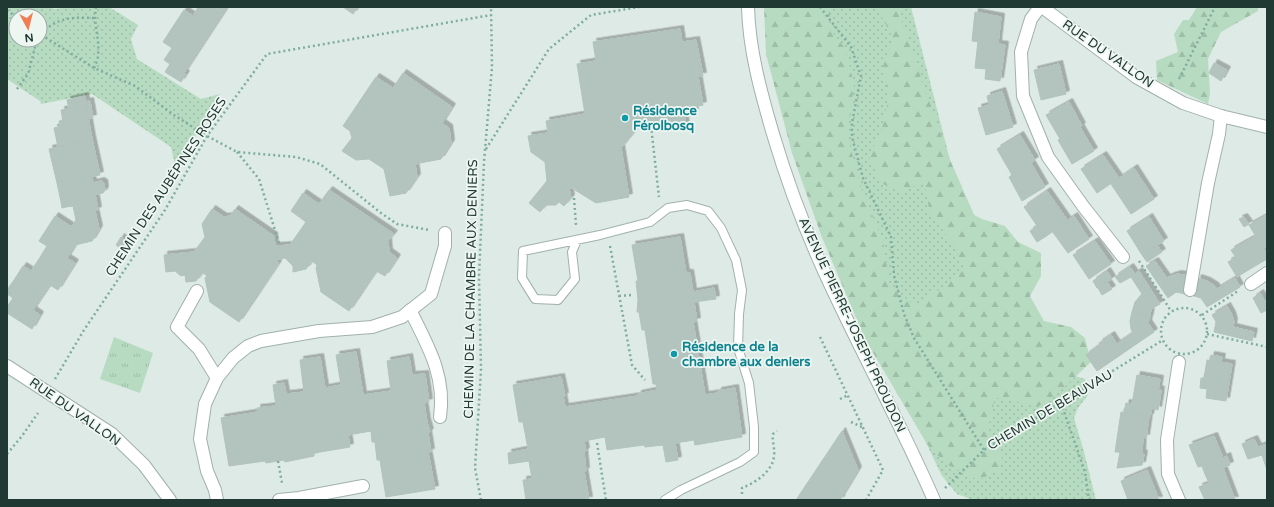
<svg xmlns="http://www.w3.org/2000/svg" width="1274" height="507" viewBox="0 0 1274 507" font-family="'Varela Round',sans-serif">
<defs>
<pattern id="grass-dots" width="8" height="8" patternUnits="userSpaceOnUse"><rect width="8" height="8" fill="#b7dbc1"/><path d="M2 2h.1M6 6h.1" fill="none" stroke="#9dbda6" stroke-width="1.8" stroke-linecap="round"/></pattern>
<pattern id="forest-firs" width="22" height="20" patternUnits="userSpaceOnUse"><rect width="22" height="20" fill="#b7dbc1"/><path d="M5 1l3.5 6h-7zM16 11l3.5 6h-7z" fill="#9dbda6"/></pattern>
<pattern id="park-tufts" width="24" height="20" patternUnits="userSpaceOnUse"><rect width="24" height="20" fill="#b7dbc1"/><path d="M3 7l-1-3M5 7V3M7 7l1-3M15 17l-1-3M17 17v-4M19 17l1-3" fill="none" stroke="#9dbda6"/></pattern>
<filter id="shadow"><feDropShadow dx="3.5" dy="-3.5" stdDeviation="0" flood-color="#0004"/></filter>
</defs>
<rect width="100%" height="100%" fill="#deeae5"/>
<g fill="url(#grass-dots)" fill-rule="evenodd">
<path d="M7,7H51L54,9L70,7H109L138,25L131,39L137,59L201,99L220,94L176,169L171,147L92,94L41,104L40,101L7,79ZM16,16H40V40H16Z"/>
<polygon points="767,7 911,7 950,160 974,215 1047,368 1085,379 1088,395 1078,408 1074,418 1083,448 1096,500 973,500 957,494 942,476 873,332"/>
</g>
<g fill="url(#forest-firs)">
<polygon points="764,7 832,7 830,11 829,28 845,48 854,84 847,135 861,187 883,242 890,287 916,306 948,283 964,268 953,244 930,213 924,182 900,192 881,183 869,156 882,129 889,96 883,66 894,39 876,7 901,7 900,17 909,39 921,78 950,160 974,215 982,219 1005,226 1018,242 1041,253 1041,276 1030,296 1044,321 1071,327 1085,338 1091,362 1058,393 1037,407 1007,399 995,398 988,428 1002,456 1000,470 978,480 946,464 927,444 865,339 821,235 792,153 766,54"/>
<polygon points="1197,7 1258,7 1258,11 1221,32 1208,59 1210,94 1208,104 1157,80 1156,61 1178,52 1174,34 1183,20 1189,20"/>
</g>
<polygon fill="url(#park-tufts)" points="114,337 153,353 140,393 100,379"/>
<g fill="#b3c4be" stroke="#b1c3bc" filter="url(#shadow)">
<polygon points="198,7 209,7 222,15 203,44 174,25 184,10 193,16"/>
<polygon points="209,7 227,7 222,15"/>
<polygon points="343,7 358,7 353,14"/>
<polygon points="975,12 1001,17 998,44 972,41"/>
<polygon points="174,25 203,44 184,73 186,74 181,82 165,72 170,64 164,60 172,48 163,42"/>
<polygon points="680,29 682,42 696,40 703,76 698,76 703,105 694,107 695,112 684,114 686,127 666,131 657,122 639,126 621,148 629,197 596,203 575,190 575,188 569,188 571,198 564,206 559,202 556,205 546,205 540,212 529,203 547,181 545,162 531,152 528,136 548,133 546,121 585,114 577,64 596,61 593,42"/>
<polygon points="978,41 1005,45 1000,81 985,79 986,69 975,68"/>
<polygon points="1214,63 1227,70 1221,81 1209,73"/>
<polygon points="1059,64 1066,94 1041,100 1034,70"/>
<polygon points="403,73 452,107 442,123 449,128 451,143 441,159 415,164 417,177 406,193 390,196 384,169 369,159 356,160 342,151 352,138 350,131 343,126 376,77 393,88"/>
<polygon points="1002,91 1013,127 986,135 978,108 989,105 987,96"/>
<polygon points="85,96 87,106 86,106 92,139 58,147 54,128 64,126 61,110 69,109 67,100"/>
<polygon points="90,101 93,118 88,119 86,106 87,106 86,102"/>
<polygon points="1069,102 1082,126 1060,139 1046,115"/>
<polygon points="63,120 64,126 60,127 59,121"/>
<polygon points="1080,127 1094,151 1072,164 1058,140"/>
<polygon points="1020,135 1035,160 1012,175 997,149"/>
<polygon points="92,139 100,175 57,183 49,149"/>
<polygon points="1103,155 1119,178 1097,193 1081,169"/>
<polygon points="1031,163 1045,187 1022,201 1009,177"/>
<polygon points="1134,168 1154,199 1131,214 1111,184"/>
<polygon points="92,176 93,183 101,181 104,183 105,190 103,193 95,194 98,210 95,211 99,229 92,241 71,227 76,220 73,206 66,207 65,201 61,202 57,183"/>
<polygon points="329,190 394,234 388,241 389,252 397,258 385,276 376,271 349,311 321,292 316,268 317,265 312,261 306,269 293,272 293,266 285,258 277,259 278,264 239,322 210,302 206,283 205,278 207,276 202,272 196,281 186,282 185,275 181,276 175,271 166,272 164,255 194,252 205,237 202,224 212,209 224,217 230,216 235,209 274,236 275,246 290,245 306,222 291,211 303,193 319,204"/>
<polygon points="1047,191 1068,221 1045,237 1024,207"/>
<polygon points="65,201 66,207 62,208 61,202"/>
<polygon points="1267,215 1267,246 1263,248 1249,225"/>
<polygon points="55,216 82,234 67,258 75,263 66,277 39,259 47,246 39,241"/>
<polygon points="1074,216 1089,239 1068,253 1052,231"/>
<polygon points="1149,217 1164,241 1142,255 1127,231"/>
<polygon points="1244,217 1249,224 1244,227 1239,219"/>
<polygon points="1037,226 1045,237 1037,242 1030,231"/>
<polygon points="82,234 92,241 75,245"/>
<polygon points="1256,236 1267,254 1267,259 1245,272 1231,250"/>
<polygon points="121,237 126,241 121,248 116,245"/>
<polygon points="680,237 686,273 690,273 693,292 714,288 716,299 694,302 697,321 693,322 705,395 718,393 718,391 735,388 742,437 695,445 694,440 675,443 678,460 666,462 663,445 645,447 644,445 607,450 605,437 584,441 586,451 584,452 586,471 584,471 589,500 526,500 523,480 532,479 529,461 509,464 508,453 528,449 523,422 519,422 513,385 561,377 565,396 563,396 565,407 638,396 638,394 657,390 656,384 653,384 645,330 642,330 639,312 637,312 638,300 636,281 638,281 632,245"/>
<polygon points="1095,241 1111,264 1089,279 1073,255"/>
<polygon points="1157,245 1162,252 1147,262 1142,255"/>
<polygon points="1236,257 1245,272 1237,277 1228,262"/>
<polygon points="39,259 66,277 58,290 50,285 41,298 14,280 23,266 31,271"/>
<polygon points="1155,261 1167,278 1171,276 1178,274 1188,276 1185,294 1176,292 1168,298 1146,266"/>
<polygon points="1130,267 1135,274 1139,271 1160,304 1151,309 1150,316 1132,312 1135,302 1142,294 1131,277 1120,283 1115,277"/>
<polygon points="1107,271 1112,279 1097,288 1093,281"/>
<polygon points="1198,278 1207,281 1215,286 1217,289 1235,278 1240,287 1207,307 1201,298 1194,296"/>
<polygon points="14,280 41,298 33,310 40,315 32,329 7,313 7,307 13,298 7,294 7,290"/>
<polygon points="1107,282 1112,289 1102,295 1098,288"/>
<polygon points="1260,293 1267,304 1267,310 1261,313 1253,298"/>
<polygon points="1227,306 1232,315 1234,322 1233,327 1254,332 1252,341 1214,332 1216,322 1212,315"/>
<polygon points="1132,312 1150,316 1148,323 1154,332 1097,371 1086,355 1100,345 1099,343 1111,335 1117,344 1133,333 1131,329 1130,321"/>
<polygon points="356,352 363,395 391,391 387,361 409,357 412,375 425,374 429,402 424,403 427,422 430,432 428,433 431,452 428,452 435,489 386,497 380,460 377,460 375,442 372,442 371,431 348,435 350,447 314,453 314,456 285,462 284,460 266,463 265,461 229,466 221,418 258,412 257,408 276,406 273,385 284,383 286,394 304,392 300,360 320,357 325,388 341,385 336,355"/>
<polygon points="1211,355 1222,357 1221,362 1210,360"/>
<polygon points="1207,360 1232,364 1226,401 1206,398 1207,389 1200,388 1201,378 1204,378"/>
<polygon points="1137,375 1160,379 1157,398 1160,398 1158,410 1152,408 1150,417 1124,413 1126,403 1132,404"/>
<polygon points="1158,389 1161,390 1160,398 1157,398"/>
<polygon points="1121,412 1149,417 1146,438 1143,437 1142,453 1144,454 1142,465 1117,468 1120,452 1115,452"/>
<polygon points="842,431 858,470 841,498 841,500 796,500"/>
<polygon points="1214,436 1223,458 1227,456 1230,465 1205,474 1202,466 1198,467 1189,445"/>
<polygon points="1254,439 1258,447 1267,444 1267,470 1262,455 1248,459 1242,444"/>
<polygon points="1223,468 1235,500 1205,500 1199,487 1209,483 1205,474"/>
<polygon points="1147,470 1159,500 1128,500 1121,481"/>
</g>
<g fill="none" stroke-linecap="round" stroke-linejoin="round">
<defs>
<polyline id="lane" points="577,240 572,252 575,279 558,300 535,299 522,278 523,251 600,235 650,222 668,208 687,205 708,211 721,228 736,260 742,290 739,314 738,348 749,383 754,427 754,452 740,462 681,490 665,500"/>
<g id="street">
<path d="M748,7C749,50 761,93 773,134C787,181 804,227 824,271C859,348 900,422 934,500"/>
<polyline points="1040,7 1031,19 1021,52 1023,96 1048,157 1083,206 1123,257"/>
<polyline points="1042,7 1136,77 1183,103 1221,116 1267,127"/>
<polyline points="1251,284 1267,273"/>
<polyline points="1190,290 1208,183 1219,134 1221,116"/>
<polyline points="197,291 177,327 199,349 217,378"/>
<path d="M410,310C428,346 446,376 440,417"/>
<polyline points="1179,362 1167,440 1168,474 1179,500"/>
<polyline points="7,366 112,434 144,465 170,500"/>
<polyline points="217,500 215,490 207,471 200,439 205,404 217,378 233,358 248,346 261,341 319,331 372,327 402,317 431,294 445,246 445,233"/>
<polyline points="279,500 299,498 363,486"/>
</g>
</defs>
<use href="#lane" stroke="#a1b1ac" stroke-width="10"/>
<use href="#street" stroke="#a1b1ac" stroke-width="14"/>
<g stroke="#7ead9f" stroke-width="2.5" stroke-dasharray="2 3" stroke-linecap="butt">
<polyline points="820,7 851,47 861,76 852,123 852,137 863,178 891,237 894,275 904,314 914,338 984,450"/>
<polyline points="7,10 16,17"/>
<path d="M94,18C71,17 59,17 40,34L94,68L135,86L174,115L207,136L237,152L296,157L320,164L381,213L397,224L429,230"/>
<path d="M94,68C96,64 98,59 98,55C100,38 93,25 96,7"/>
<polyline points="1179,79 1215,7"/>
<polyline points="17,89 28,74 37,40"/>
<polyline points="651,126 659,197"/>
<polyline points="486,149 549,49 591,15 639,7"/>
<polyline points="237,152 259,179 279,243"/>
<polyline points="574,198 576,225"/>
<polyline points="610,246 632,365 645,380"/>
<polyline points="1139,261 1171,311"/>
<polyline points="619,296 631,295"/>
<circle cx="1184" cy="331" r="23"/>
<polyline points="1202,315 1238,291"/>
<polyline points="1207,334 1267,347"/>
<polyline points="820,337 883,470 866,500"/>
<polyline points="55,379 84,330 165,210 207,136 267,54 491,15"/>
<polyline points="840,399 848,395"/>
<polyline points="1061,403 1085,472 1089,500"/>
<polyline points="851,422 864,428"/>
<polyline points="597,443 606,500"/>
<polyline points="7,454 22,436 38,413"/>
<polyline points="278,461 282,483"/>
<polyline points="945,488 984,450 1163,340"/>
<path d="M742,494V488C755,483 773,471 774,456C775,448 772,441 773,434L777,431"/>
<polyline points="481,500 475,468 481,370 479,277 484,162 492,67 491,7"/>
</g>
<use href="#lane" stroke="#fff" stroke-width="8"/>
<use href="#street" stroke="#fff" stroke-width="12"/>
</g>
<g fill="#0f9aa8" stroke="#eef6f2" stroke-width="1.5">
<circle cx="625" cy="118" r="4"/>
<circle cx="674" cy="354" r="4"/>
</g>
<g text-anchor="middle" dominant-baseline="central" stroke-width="3.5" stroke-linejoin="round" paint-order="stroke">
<g font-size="13" fill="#203933" stroke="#eef6f2">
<text transform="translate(1108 54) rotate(35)">RUE DU VALLON</text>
<text transform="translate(166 187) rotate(-57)">CHEMIN DES AUBÉPINES ROSES</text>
<text transform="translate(471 289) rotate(-89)">CHEMIN DE LA CHAMBRE AUX DENIERS</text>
<text transform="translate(852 325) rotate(65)">AVENUE PIERRE-JOSEPH PROUDON</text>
<text transform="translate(1050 410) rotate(-31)">CHEMIN DE BEAUVAU</text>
<text transform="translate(75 412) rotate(35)">RUE DU VALLON</text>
</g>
<g font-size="13" font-weight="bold" fill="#0d838f" stroke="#eef6f2" text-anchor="start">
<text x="633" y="111">Résidence<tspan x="633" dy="15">Férolbosq</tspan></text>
<text x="682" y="347">Résidence de la<tspan x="682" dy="15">chambre aux deniers</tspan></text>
</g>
</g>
<rect width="1274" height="507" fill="none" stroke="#203933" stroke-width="16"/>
<g transform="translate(28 28) rotate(173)"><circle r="19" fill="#eef6f2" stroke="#9caaa6"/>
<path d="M0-3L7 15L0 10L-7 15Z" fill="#f17d55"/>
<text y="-6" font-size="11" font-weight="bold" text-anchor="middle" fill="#203933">N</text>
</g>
</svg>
